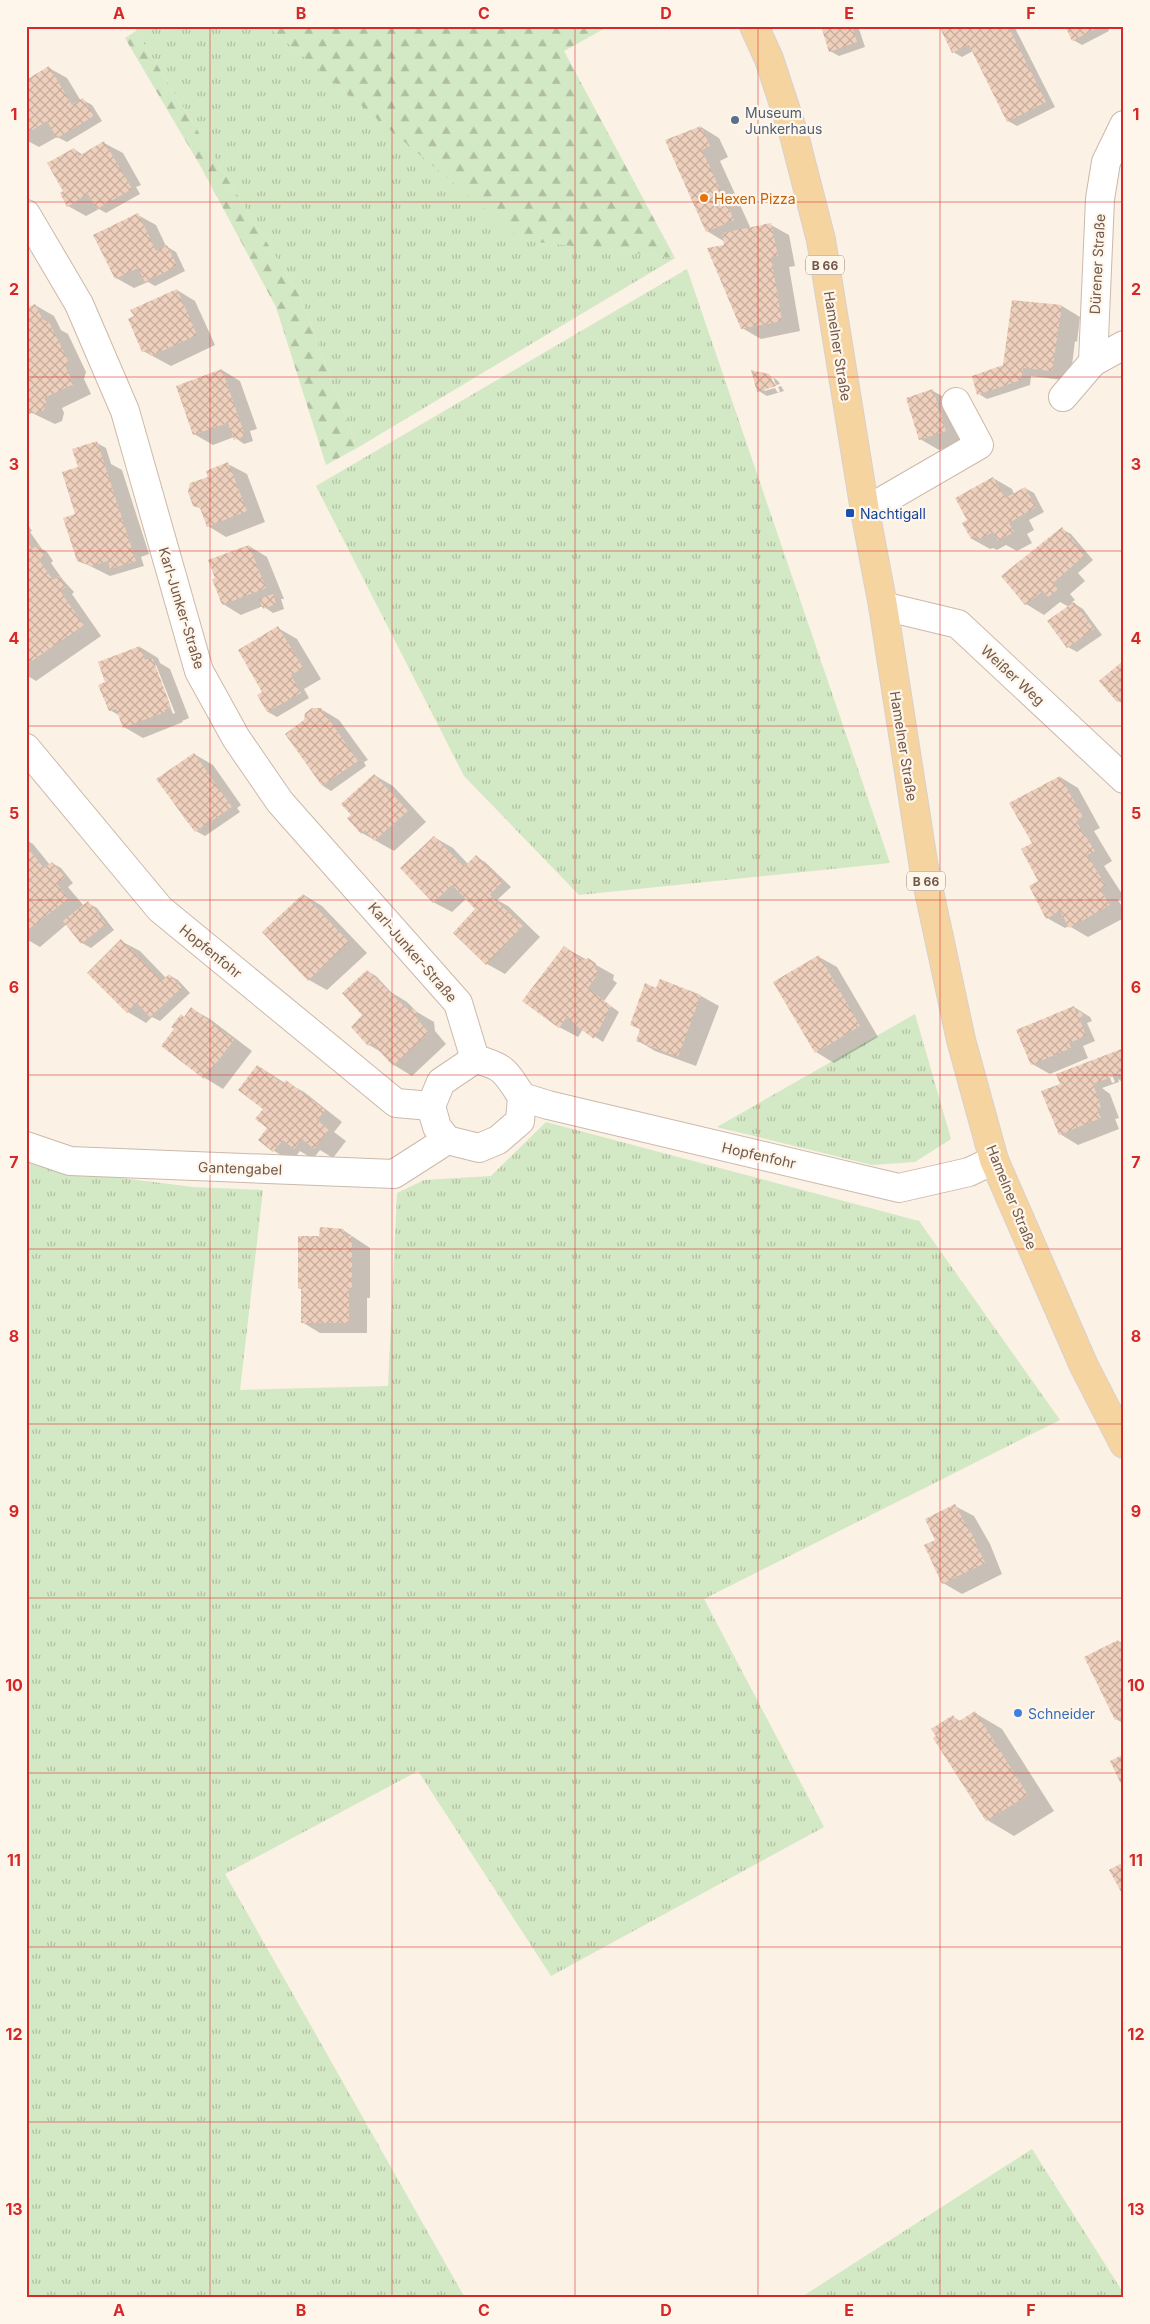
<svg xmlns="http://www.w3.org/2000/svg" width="1150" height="2324" viewBox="0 0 1150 2324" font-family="Inter,sans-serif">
<defs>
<pattern id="grass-tufts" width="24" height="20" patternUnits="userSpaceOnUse" patternTransform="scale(1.25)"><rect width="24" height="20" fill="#d3e8c4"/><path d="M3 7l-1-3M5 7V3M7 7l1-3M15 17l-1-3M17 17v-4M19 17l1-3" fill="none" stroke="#b0bfa1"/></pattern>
<pattern id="forest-firs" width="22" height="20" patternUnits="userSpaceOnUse" patternTransform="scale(1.25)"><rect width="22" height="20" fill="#d3e8c4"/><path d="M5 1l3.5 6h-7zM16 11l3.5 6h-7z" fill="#b0bfa1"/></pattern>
<pattern id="building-cross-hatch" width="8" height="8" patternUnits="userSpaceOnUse" patternTransform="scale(1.25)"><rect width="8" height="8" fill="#efd0bd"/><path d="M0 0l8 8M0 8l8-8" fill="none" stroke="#c6ac9c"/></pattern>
</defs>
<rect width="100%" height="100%" fill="#fbf1e4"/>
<g fill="url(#grass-tufts)">
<polygon points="136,26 267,26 521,239 675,258 357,448 300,296 136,31"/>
<polygon points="687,269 890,863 579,895 464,776 316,486"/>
<polygon points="915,1014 951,1139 915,1162 872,1165 717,1127"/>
<polygon points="546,1122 919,1221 1060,1420 704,1599 824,1827 551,1976 418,1771 225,1874 465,2298 26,2298 26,1160 50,1169 193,1187 263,1190 240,1390 388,1386 397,1193 424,1180 491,1176"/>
<polygon points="1032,2149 1124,2294 1124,2298 800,2298"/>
</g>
<g fill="url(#forest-firs)">
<polygon points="267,26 609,26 564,51 675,258 521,240"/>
<polygon points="136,31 300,296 357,448 326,465 276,307 201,167 125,38"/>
</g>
<g fill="#0003" fill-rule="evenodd">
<polygon points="823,26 858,26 865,47 839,56 830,51"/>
<polygon points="947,26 1014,26 1055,107 1017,126 1008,121 973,51 962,57 953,52"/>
<polygon points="1067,26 1107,26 1109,31 1082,45 1073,40"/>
<polygon points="49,68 67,78 81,101 83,100 92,105 102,121 67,142 57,137 39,147 26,140 26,81"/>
<polygon points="701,127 719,138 728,157 720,161 751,229 771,225 789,235 795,266 789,267 800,331 761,339 742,328 725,242 707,231 667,141"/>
<polygon points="104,143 123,153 141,185 136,187 140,194 106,213 99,209 86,216 68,206 65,191 74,149 83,155"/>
<polygon points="138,215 156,225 166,246 176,252 185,271 155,286 148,282 134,288 116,278"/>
<polygon points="177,290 195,301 215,345 171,366 143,351 129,319"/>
<polygon points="1014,302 1062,306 1080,317 1077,342 1075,341 1070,381 1031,376 1030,385 987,399 979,394 1004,366"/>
<polygon points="35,305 54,316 61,330 68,334 86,372 84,379 91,394 62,408 64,413 62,421 55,424 32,413 26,415 26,310"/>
<polygon points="222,370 240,381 257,429 250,431 253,441 244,444 234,437 213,445 194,434"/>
<polygon points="769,375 772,377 769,377 764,391 775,388 778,393 780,391 778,387 781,386 784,391 767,396 759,391"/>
<polygon points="773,377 778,381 780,384 776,385"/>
<polygon points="933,391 951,401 964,442 939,450 920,439"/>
<polygon points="97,443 106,448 111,464 122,470 149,554 141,557 144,566 110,576 78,560 76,515 79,467"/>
<polygon points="228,464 247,474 265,522 226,537 208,526 201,509 194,505 210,477"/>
<polygon points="993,478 1012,489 1014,494 1025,488 1034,493 1044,512 1029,520 1034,530 1027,534 1032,543 1017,551 1006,545 997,550 993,548 990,549 972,539"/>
<polygon points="26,522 32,531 30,532 42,549 47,552 53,561 51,563 63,580 74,592 72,594 101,636 36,681 26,675"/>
<polygon points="1062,529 1071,534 1093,560 1078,573 1085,581 1070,594 1075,600 1072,602 1083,609 1102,635 1077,652 1068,647 1049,621 1069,607 1060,602 1044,615 1026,604 1003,576"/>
<polygon points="249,546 267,557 284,599 281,599 284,609 273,613 263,606 241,615 223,604"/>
<polygon points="278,628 297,639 321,679 304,689 309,698 277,717 268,712 259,695 264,692"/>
<path d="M140,647L158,658L160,663L170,669L189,718L182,721L183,722L143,738L124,727L120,716L110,710L107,682ZM154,665H156L175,713L173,714Z"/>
<polygon points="1124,661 1124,704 1118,701"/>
<polygon points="321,709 339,720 368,760 364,762 366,766 331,791 323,786"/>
<polygon points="194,754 213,765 241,805 237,808 240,812 205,836 196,831 186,820 158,779"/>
<polygon points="374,775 393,786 426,822 394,851 362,833 353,815"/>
<polygon points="1060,777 1078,788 1100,828 1094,831 1112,861 1104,866 1124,897 1118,900 1124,910 1124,918 1088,937 1069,926 1065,928 1047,918 1039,882 1034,843"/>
<polygon points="434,837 453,848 468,864 476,857 485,862 511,887 497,900 508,906 540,937 505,974 487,964 477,909 467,898 452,912 433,902"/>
<polygon points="26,840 33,844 50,865 52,863 61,868 73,883 68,887 84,906 88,903 97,908 114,930 91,948 82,943 67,924 40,947 26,939"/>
<polygon points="304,895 322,906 367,953 327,990 309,980"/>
<polygon points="121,941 140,951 166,978 169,975 178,980 190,993 160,1021 152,1017 146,1023 128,1012 89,973"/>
<polygon points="564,947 614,975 613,980 617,983 604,1001 619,1012 603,1042 583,1029 578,1037 559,1027"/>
<polygon points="819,957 837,967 878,1037 834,1063 816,1052"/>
<polygon points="367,971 376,976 391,992 407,1002 417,1012 434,1022 435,1031 446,1044 412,1076 394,1065 383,1053 369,1045 355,1023 363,1015"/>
<polygon points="657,989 701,996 719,1006 696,1066 655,1051 637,1040 641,1030 631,1024"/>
<polygon points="1074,1007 1090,1017 1092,1021 1087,1023 1095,1041 1083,1046 1088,1058 1050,1074 1032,1064"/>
<polygon points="192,1009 210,1019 252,1051 223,1089 205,1078 163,1046"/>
<path d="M1124,1049V1083L1118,1079L1119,1082L1102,1088L1110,1094L1119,1118L1115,1119L1119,1129L1078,1145L1060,1134L1061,1085ZM1105,1063H1107L1115,1082L1112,1083Z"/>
<polygon points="258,1066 285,1083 286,1082 304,1092 342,1122 334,1132 346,1141 333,1158 320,1150 313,1159 300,1151 292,1161 274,1151"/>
<polygon points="343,1230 370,1248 370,1298 367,1298 367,1333 320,1333 302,1322 321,1237"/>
<polygon points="955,1506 974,1516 990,1544 1002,1574 962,1594 943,1583 936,1540"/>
<polygon points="1118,1641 1124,1644 1124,1724 1116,1719"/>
<polygon points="975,1713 1002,1729 1054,1811 1014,1836 987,1820 935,1738 953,1717 962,1722"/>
</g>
<g fill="url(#building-cross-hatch)">
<polygon points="821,26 852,26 857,42 829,52"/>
<polygon points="944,26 1008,26 1046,102 1007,122 969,45 952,53 940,28"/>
<polygon points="1065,26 1101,26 1072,41"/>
<polygon points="49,66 72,105 83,98 94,116 57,138 47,121 26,134 26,80"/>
<polygon points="701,126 710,146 702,150 734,220 706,232 665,140"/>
<polygon points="104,141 132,189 97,209 88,194 67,207 60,193 63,191 47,163 74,148 79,156"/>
<polygon points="138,213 156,251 167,245 177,266 145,282 138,268 115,279 93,235"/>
<polygon points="771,223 778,256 771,257 782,321 741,329 707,248 724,245 722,233"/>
<polygon points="177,289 197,335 151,356 148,349 142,352 128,319 134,316 130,310"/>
<polygon points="1012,300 1062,305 1052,371 1023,368 1021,380 977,395 972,376 1003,365"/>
<polygon points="35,304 43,320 49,322 59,342 68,361 66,368 74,384 44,398 46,402 44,410 36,414 26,410 26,308"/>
<polygon points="222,369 245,436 234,440 228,423 193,435 176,386"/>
<polygon points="751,370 769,374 776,386 757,392"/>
<polygon points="933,389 946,431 919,440 906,398"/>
<polygon points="97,441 136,561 110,569 108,561 91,566 77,561 63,518 75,514 62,472 78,467 72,449"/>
<polygon points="228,462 247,511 207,527 200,508 193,506 188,492 190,483 208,477 206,471"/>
<polygon points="993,477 1005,498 1025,487 1036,507 1009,523 1014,532 998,541 993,532 978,540 976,537 971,539 962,523 967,520 955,498"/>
<polygon points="1062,527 1085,555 1053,583 1058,589 1048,597 1043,591 1025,605 1001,576"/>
<polygon points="26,541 32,549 38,545 45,556 39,560 53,580 59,576 66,587 60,591 84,625 26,665"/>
<polygon points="249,545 266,588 222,605 212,579 215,578 208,560"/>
<polygon points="273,594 276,604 263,609 259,599"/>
<polygon points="1074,602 1094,629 1067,648 1047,621"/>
<polygon points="278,626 303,668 291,675 301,693 267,712 257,695 262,692 238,650"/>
<polygon points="140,646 145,660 152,657 171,707 164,710 165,712 123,728 116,709 109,711 98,685 105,682 98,662"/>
<polygon points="1124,660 1124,696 1117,702 1099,681"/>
<polygon points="312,708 321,708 358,761 322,786 285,734 304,720 305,713"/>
<polygon points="194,753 232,807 195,832 156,779"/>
<polygon points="374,774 408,811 374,841 365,830 361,834 347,818 351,815 341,804"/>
<polygon points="1060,776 1083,817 1076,821 1095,851 1087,855 1106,886 1100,889 1110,905 1069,928 1060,911 1046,919 1029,886 1038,881 1021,849 1032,843 1009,803"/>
<polygon points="434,836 464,867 476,855 503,881 490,895 523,926 486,965 453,933 475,909 452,885 433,903 400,868"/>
<polygon points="26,846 44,868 52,862 65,877 57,884 69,898 26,932"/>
<polygon points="303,894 349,942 308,981 262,932"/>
<polygon points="88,901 106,924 81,944 63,921"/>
<polygon points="121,939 162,981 169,974 182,988 150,1017 137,1003 127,1013 87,973"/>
<polygon points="564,946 583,960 588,958 596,963 595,969 599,972 588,988 611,1006 594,1039 566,1018 559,1028 522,1001"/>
<polygon points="819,955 860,1026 815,1053 773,982"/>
<polygon points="367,970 406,1008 416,1010 417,1019 429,1033 393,1066 372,1043 368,1046 351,1027 362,1015 342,993"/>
<polygon points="660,979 701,995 678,1057 636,1041 640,1029 630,1025 645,983 656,988"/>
<polygon points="1074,1006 1076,1013 1081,1011 1083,1016 1079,1018 1086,1036 1069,1043 1071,1048 1031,1065 1016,1030"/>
<polygon points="191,1007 234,1040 204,1079 161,1046 174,1029 171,1027 181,1014 184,1017"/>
<polygon points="1124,1048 1124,1083 1120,1074 1093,1084 1101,1107 1097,1109 1101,1118 1059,1135 1041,1091 1060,1084 1056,1074"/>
<polygon points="257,1065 283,1084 286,1080 325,1110 317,1120 329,1130 314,1149 302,1139 294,1149 283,1140 273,1152 258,1140 267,1128 255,1119 263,1109 238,1090"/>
<polygon points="320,1227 344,1229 344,1236 352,1236 352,1289 349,1288 349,1323 301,1323 301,1289 298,1288 298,1236 319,1236"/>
<polygon points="955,1504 970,1533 971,1532 985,1563 942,1584 924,1545 935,1540 925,1519"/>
<polygon points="1118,1640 1124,1651 1124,1716 1115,1720 1084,1657"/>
<polygon points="975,1711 1028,1795 986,1821 933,1738 936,1736 931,1729 953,1715 957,1721 942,1732"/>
<polygon points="1124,1754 1124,1790 1110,1761"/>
<polygon points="1124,1862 1124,1897 1109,1870"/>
</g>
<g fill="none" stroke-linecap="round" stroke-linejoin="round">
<defs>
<g id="minor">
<polyline points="26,214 79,304 125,411 199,671 236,738 280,802 458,1003 475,1059"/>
<polyline points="1093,362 1124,345"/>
<polyline points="1063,397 1093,362 1100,199 1106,162 1124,125"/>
<polyline points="865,511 979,445 956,402"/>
<polyline points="883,606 958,624 1124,779"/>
<polyline points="26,748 160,909 396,1103 431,1106"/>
<path d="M522,1097L520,1121L498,1140L479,1148L447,1140L437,1127L431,1106L441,1082L475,1059C504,1066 506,1072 522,1097L548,1105L899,1188L969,1172L994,1160"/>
<polyline points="26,1146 70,1161 394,1174 447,1140"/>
</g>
<polyline id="major" points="754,26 769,59 794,135 821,240 865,511 883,606 924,868 961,1040 994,1160 1084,1366 1124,1444"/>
</defs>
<use href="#minor" stroke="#ccb9ab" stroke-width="30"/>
<use href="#major" stroke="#d8d0cd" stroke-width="30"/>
<use href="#minor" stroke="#fff" stroke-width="28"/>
<use href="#major" stroke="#f6d4a0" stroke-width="28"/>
</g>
<path fill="none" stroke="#d62828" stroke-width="1" stroke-opacity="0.55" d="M210,26V2298M392,26V2298M575,26V2298M758,26V2298M940,26V2298M26,202H1124M26,377H1124M26,551H1124M26,726H1124M26,900H1124M26,1075H1124M26,1249H1124M26,1424H1124M26,1598H1124M26,1773H1124M26,1947H1124M26,2122H1124"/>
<circle fill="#5c6f8a" stroke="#fef6ea" stroke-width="2" cx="735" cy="120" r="5"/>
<circle fill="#e8710a" stroke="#fef6ea" stroke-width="2" cx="704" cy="198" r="5"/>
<rect fill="#1a4fb4" stroke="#fef6ea" stroke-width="2" x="845" y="508" width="10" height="10" rx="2.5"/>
<circle fill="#3f7fe0" stroke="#fef6ea" stroke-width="2" cx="1018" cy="1713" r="5"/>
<g text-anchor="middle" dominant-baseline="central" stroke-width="4.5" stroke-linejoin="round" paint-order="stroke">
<g fill="#fef6ea" stroke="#9c877b" stroke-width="1">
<rect x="806" y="255.5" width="38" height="19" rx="4"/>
<rect x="907" y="871.5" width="38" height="19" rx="4"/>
</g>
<g font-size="12" font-weight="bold" fill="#72584b">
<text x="825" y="265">B 66</text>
<text x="926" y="881">B 66</text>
</g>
<g font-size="14" fill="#4e5e75" stroke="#fef6ea" text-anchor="start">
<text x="745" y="112">Museum<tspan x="745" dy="16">Junkerhaus</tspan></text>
</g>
<g font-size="14" fill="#c56008" stroke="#fef6ea" text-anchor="start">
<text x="714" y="198">Hexen Pizza</text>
</g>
<g font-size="14" fill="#72584b" stroke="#fef6ea">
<text transform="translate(1097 264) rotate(-87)">Dürener Straße</text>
<text transform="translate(838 346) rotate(81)">Hamelner Straße</text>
<text transform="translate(182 608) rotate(73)">Karl-Junker-Straße</text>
<text transform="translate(1013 675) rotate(43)">Weißer Weg</text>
<text transform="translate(904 746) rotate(81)">Hamelner Straße</text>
<text transform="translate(211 951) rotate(39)">Hopfenfohr</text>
<text transform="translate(413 952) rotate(49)">Karl-Junker-Straße</text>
<text transform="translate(759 1155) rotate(13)">Hopfenfohr</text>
<text transform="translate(240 1168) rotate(2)">Gantengabel</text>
<text transform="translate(1012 1197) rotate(68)">Hamelner Straße</text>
</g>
<g font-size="14" fill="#164399" stroke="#fef6ea" text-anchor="start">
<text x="860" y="513">Nachtigall</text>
</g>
<g font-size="14" fill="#366cbe" stroke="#fef6ea" text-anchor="start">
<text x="1028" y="1713">Schneider</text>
</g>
</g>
<rect width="1150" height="2324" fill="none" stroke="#fef6ea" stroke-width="55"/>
<rect x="28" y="28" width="1094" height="2268" fill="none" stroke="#d62828" stroke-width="2"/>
<g font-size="16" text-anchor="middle" font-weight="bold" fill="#d62828">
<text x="119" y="19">A</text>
<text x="301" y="19">B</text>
<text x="484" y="19">C</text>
<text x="666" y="19">D</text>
<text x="849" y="19">E</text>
<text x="1031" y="19">F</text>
<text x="14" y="120">1</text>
<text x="1136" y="120">1</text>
<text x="14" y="295">2</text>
<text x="1136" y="295">2</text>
<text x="14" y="470">3</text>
<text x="1136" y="470">3</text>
<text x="14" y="644">4</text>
<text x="1136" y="644">4</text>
<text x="14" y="819">5</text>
<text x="1136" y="819">5</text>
<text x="14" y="993">6</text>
<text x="1136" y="993">6</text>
<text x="14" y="1168">7</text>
<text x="1136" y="1168">7</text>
<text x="14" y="1342">8</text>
<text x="1136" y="1342">8</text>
<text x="14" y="1517">9</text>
<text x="1136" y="1517">9</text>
<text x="14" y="1691">10</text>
<text x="1136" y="1691">10</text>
<text x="14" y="1866">11</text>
<text x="1136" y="1866">11</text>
<text x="14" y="2040">12</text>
<text x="1136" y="2040">12</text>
<text x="14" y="2215">13</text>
<text x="1136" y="2215">13</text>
<text x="119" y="2316">A</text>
<text x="301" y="2316">B</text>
<text x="484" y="2316">C</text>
<text x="666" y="2316">D</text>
<text x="849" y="2316">E</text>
<text x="1031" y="2316">F</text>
</g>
</svg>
